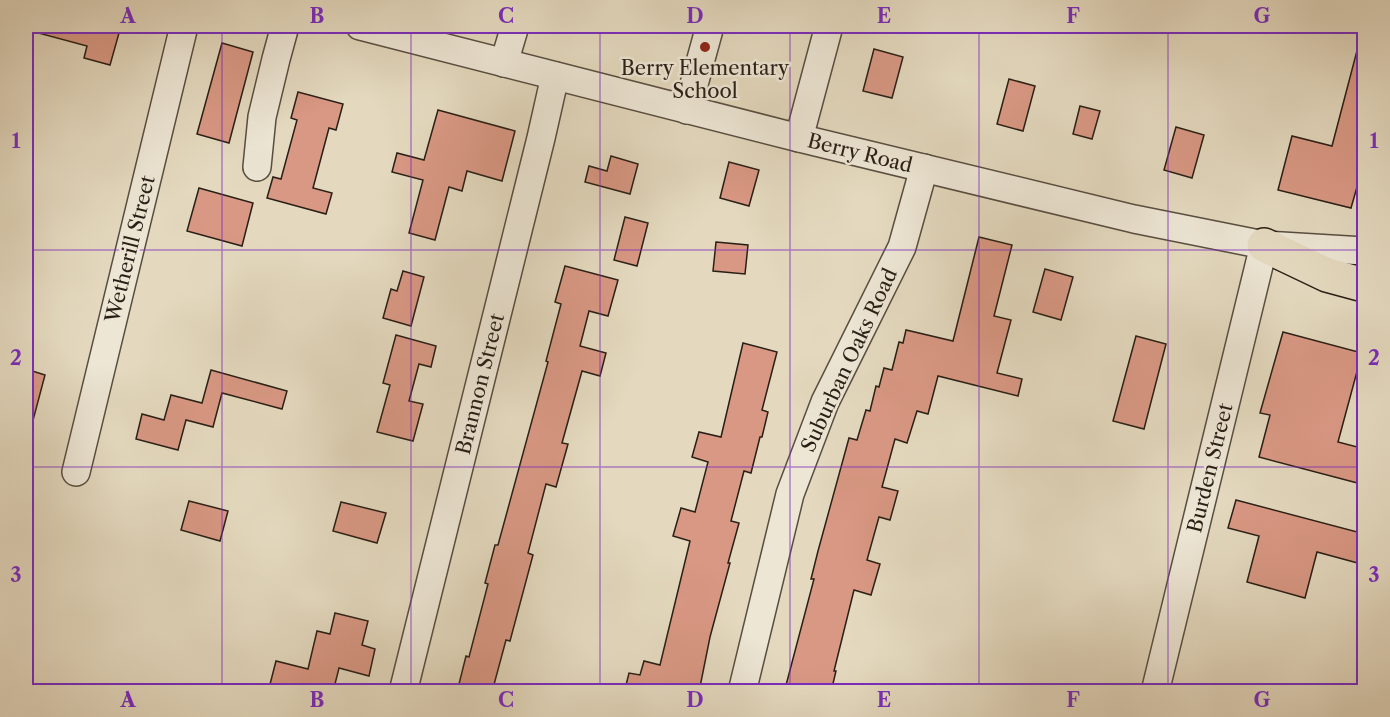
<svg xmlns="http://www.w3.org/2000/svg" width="1390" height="717" viewBox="0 0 1390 717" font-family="'Libre Caslon Text',serif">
<rect width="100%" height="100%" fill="#e4d9bf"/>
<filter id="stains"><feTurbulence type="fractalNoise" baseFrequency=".00333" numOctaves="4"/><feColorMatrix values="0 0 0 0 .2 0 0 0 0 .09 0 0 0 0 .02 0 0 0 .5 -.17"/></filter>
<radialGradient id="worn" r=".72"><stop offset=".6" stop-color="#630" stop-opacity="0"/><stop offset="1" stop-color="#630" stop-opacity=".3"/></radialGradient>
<g fill="#d99884" stroke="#291f16" stroke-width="1.5">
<polygon points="32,26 121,26 110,65 84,58 87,46 31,31"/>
<polygon points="222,43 253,52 229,143 197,134"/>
<polygon points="1359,43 1365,43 1365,159 1351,208 1278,190 1292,136 1332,146"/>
<polygon points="874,49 903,57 892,98 863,91"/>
<polygon points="1009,79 1035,86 1023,131 997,124"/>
<polygon points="298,92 343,104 336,130 329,128 313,188 332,193 326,214 267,198 273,177 281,179 297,120 291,118"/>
<polygon points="1080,106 1100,111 1092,139 1073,134"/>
<polygon points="438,110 515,131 502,181 467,171 462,191 449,187 435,240 409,233 423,180 392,172 397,153 424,160"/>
<polygon points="1176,127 1204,135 1192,178 1164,170"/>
<polygon points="611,156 638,164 630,194 585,182 589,166 607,171"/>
<polygon points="729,162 759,170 749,206 720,198"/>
<polygon points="199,188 253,203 242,246 187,231"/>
<polygon points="625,217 648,223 637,266 614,260"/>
<polygon points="979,237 1012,245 994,316 1011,320 997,373 1022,379 1018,396 938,376 928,414 917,411 907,443 895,439 882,487 898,491 890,520 879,517 867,560 880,564 871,595 854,590 834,671 836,671 831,692 795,692 785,689 814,579 811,579 818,551 849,438 857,440 866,410 870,411 876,386 879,387 884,368 892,370 899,342 903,343 906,330 953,341"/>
<polygon points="716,242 748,245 745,274 713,271"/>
<polygon points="565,266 618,280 608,316 589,311 580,346 606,353 600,376 582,371 562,443 568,444 556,487 546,484 528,553 533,555 510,641 506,640 492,692 457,692 466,656 469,657 488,584 485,583 495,545 498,545 548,362 546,361 561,304 555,302"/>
<polygon points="1045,269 1073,277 1061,320 1033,312"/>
<polygon points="403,271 424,277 411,326 383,318 391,289 397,291"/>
<polygon points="1283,332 1362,353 1338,442 1365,449 1365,485 1259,457 1270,415 1260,413"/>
<polygon points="396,335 436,346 431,367 419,364 409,401 423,404 413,441 377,432 390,385 383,383"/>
<polygon points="1136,336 1166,344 1144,429 1113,421"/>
<polygon points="743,343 777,352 762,410 768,412 762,437 760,437 751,473 744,471 731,521 739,523 728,563 730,563 710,637 699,692 636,692 625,689 629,673 640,675 644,661 660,665 690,541 673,536 681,508 695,512 708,462 692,457 699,432 721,437"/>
<polygon points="26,369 45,375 31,428 26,427"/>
<polygon points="211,370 287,391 282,409 222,393 213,427 186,420 178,450 136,439 142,414 164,420 171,395 202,403"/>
<polygon points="1236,500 1365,534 1365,565 1317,552 1305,598 1247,582 1259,536 1228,528"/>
<polygon points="189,501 228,511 220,541 181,530"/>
<polygon points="341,502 386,513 377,543 333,531"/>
<polygon points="335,613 368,621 362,645 375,649 369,676 339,668 333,692 268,692 276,661 308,669 317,631 330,634"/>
</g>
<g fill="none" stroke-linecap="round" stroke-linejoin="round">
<defs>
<g id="minor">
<polyline points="360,26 799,138 1134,219 1264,245 1364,251"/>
<polyline points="504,63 515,26"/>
<polyline points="687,110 710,26"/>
<polyline points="799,138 829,26"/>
<polyline points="257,167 262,117 276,59 285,26"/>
<polyline points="76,472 184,26"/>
<polyline points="403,692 541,138 555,76"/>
<polyline points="742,692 790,494 825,402 902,247 924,168"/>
<polyline points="1155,692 1264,245"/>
</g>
<polyline id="major" points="1264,245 1327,275 1364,285"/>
</defs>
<use href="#minor" stroke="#584e40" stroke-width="30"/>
<use href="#major" stroke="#291f16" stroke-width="36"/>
<use href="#minor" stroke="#ede6d5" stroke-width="27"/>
<use href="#major" stroke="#e4d9bf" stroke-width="33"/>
</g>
<path fill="none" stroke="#7b2cbf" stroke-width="1.5" stroke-opacity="0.55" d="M222,26V692M411,26V692M600,26V692M790,26V692M979,26V692M1168,26V692M26,250H1364M26,467H1364"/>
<circle fill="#8f2418" stroke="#ede6d5" stroke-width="2" cx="705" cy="47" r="6"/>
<g text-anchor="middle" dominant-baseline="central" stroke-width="5" stroke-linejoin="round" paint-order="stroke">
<g font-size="20" fill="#291f16" stroke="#ede6d5">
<text x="705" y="68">Berry Elementary<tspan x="705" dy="23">School</tspan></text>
</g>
<g font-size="20" fill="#291f16" stroke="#ede6d5">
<text transform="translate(860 153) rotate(14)">Berry Road</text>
<text transform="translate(130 249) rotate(-76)">Wetherill Street</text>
<text transform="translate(849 360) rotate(-65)">Suburban Oaks Road</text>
<text transform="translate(480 384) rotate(-76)">Brannon Street</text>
<text transform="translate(1210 468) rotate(-76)">Burden Street</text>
</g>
</g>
<rect width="1390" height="717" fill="none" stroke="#e4d9bf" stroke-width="66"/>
<rect x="33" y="33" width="1324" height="651" fill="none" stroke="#7b2cbf" stroke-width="2"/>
<g font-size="20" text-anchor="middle" font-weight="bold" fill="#7b2cbf">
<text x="128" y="23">A</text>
<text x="317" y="23">B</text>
<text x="506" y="23">C</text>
<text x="695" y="23">D</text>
<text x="884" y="23">E</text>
<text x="1073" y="23">F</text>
<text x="1262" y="23">G</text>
<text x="16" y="148">1</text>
<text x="1374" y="148">1</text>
<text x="16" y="365">2</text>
<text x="1374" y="365">2</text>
<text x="16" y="582">3</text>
<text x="1374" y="582">3</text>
<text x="128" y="707">A</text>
<text x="317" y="707">B</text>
<text x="506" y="707">C</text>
<text x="695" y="707">D</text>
<text x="884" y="707">E</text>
<text x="1073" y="707">F</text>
<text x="1262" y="707">G</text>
</g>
<rect width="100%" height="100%" filter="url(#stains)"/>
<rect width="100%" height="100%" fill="url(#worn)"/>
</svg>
